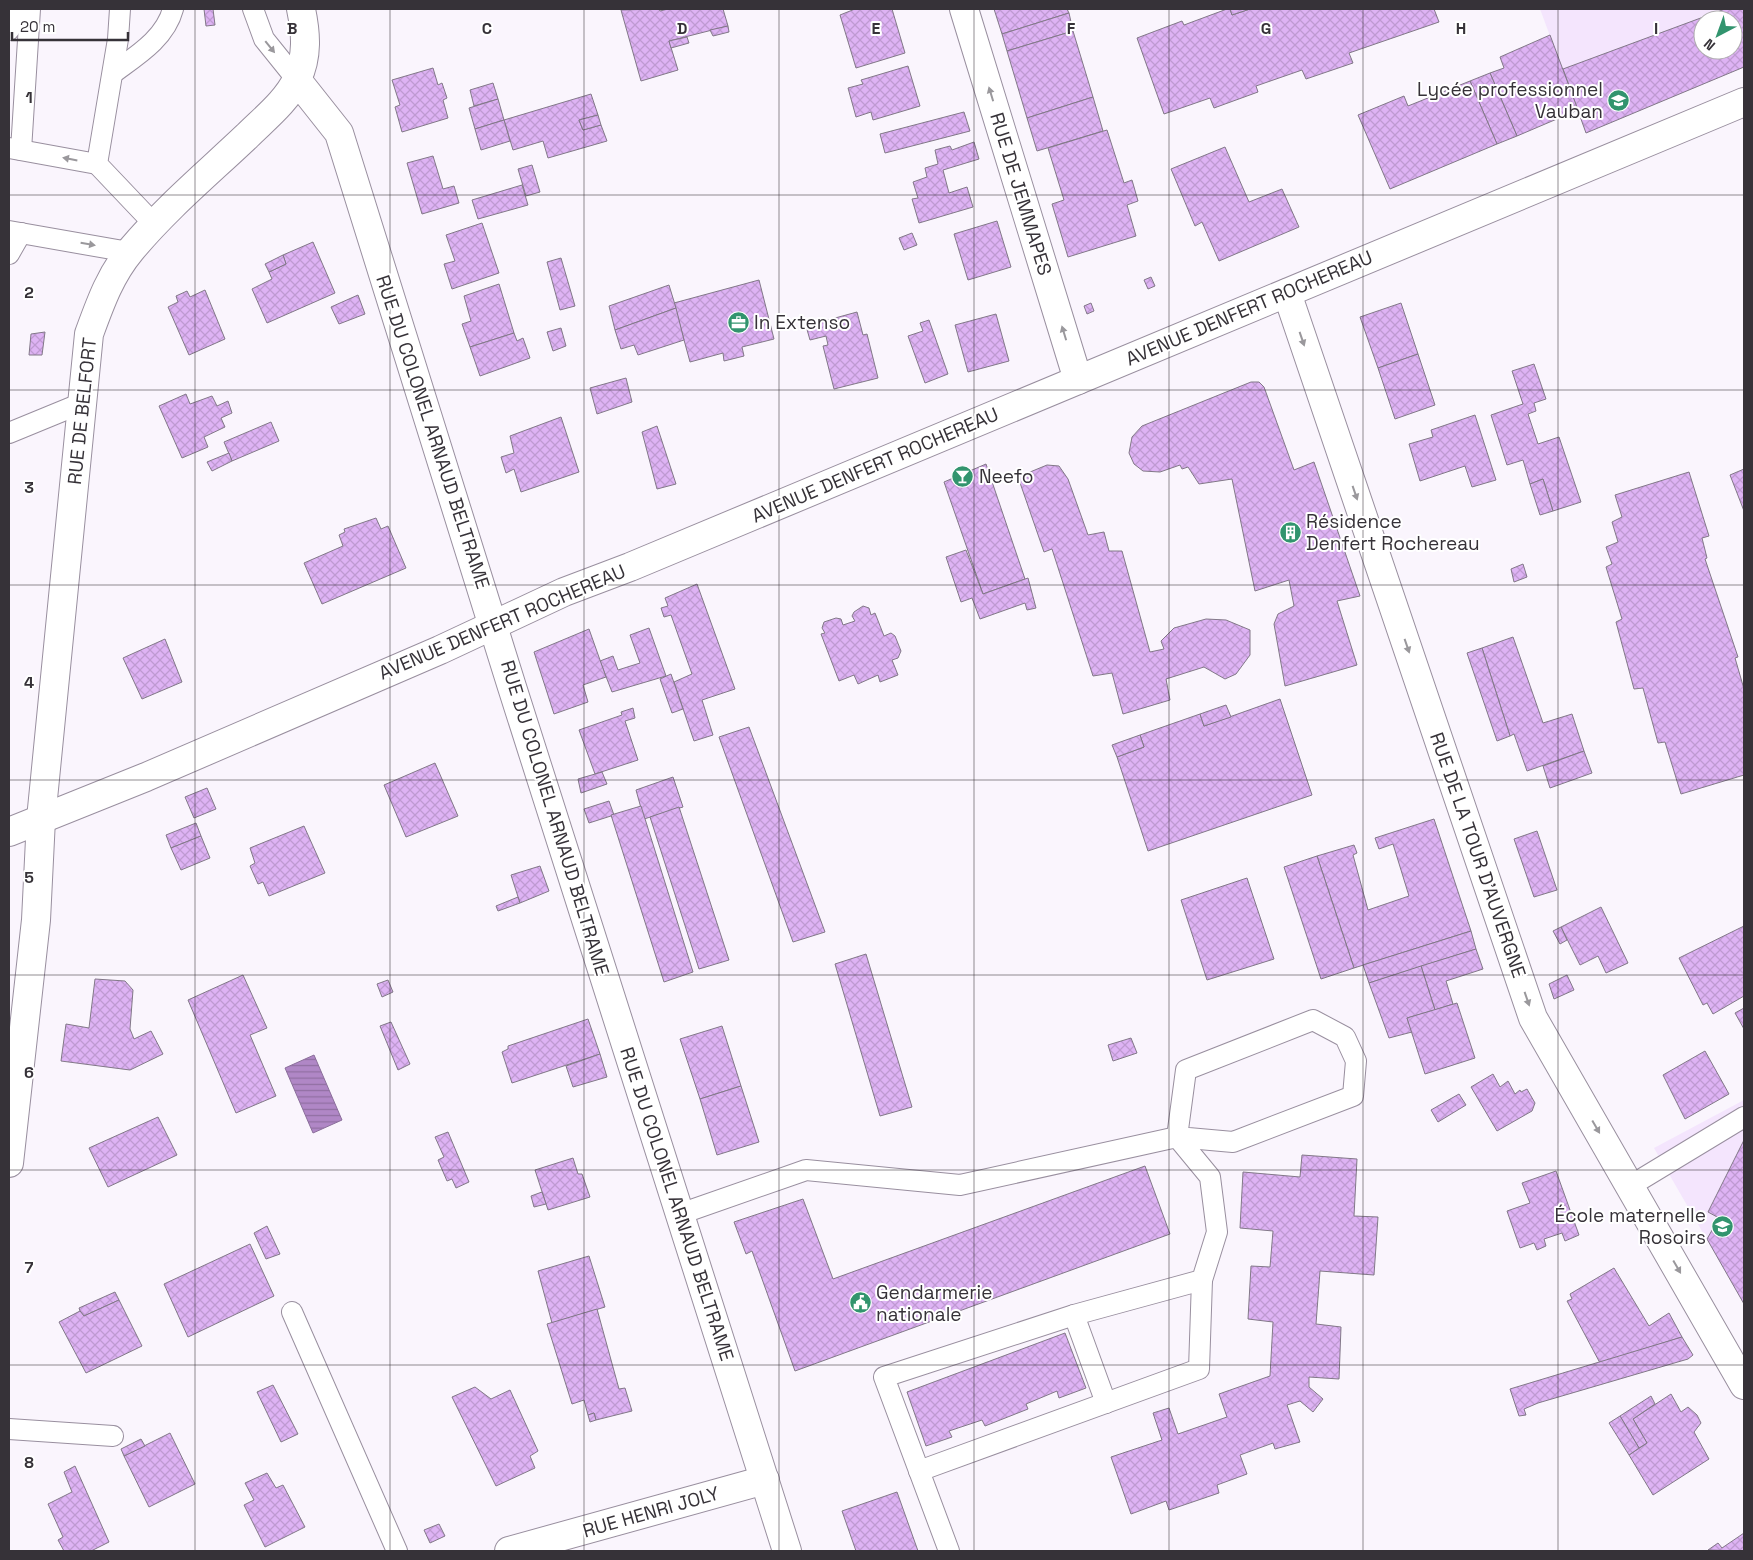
<svg xmlns="http://www.w3.org/2000/svg" width="1753" height="1560" viewBox="0 0 1753 1560" font-family="'Space Grotesk',sans-serif">
<defs>
<pattern id="water-rules" width="6" height="5" patternUnits="userSpaceOnUse" patternTransform="scale(1.25)"><rect width="6" height="5" fill="#b087c6"/><path d="M0 2.5h6" fill="none" stroke="#906fa2"/></pattern>
<pattern id="building-cross-hatch" width="8" height="8" patternUnits="userSpaceOnUse" patternTransform="scale(1.25)"><rect width="8" height="8" fill="#deb3f4"/><path d="M0 0l8 8M0 8l8-8" fill="none" stroke="#bf9ad2"/></pattern>
</defs>
<rect width="100%" height="100%" fill="#faf5fd"/>
<g fill="#f4e5fd" fill-rule="evenodd">
<path d="M1540,9H1744V67L1586,133ZM1703,20H1733V50H1703Z"/>
<polygon points="1744,1100 1744,1304 1654,1148"/>
</g>
<polygon fill="url(#water-rules)" stroke="#8b6e9b" points="314,1055 342,1120 313,1133 285,1068"/>
<g fill="url(#building-cross-hatch)" stroke="#827888" fill-rule="evenodd">
<polygon points="204,9 213,9 215,25 206,26"/>
<polygon points="659,9 660,11 668,9 723,9 728,26 669,41 678,70 641,81 621,10"/>
<polygon points="855,9 892,9 905,53 856,68 840,15"/>
<polygon points="994,9 1067,9 1069,13 1002,34"/>
<polygon points="1227,9 1230,9 1232,15 1250,9 1434,9 1439,22 1349,53 1353,63 1306,79 1302,70 1256,86 1258,92 1214,108 1210,98 1164,114 1137,38 1182,21 1184,25"/>
<polygon points="1230,9 1250,9 1232,15"/>
<path d="M1725,9H1744V67L1586,133L1563,69ZM1703,20H1733V50H1703Z"/>
<polygon points="1069,13 1073,31 1007,51 1002,34"/>
<polygon points="728,26 729,32 713,36 710,30"/>
<polygon points="1073,31 1093,97 1027,118 1007,51"/>
<polygon points="1550,35 1578,110 1517,136 1490,73 1504,68 1500,57"/>
<polygon points="687,37 689,43 671,48 669,41"/>
<polygon points="908,66 920,106 873,120 871,112 856,117 848,88 863,84 861,80"/>
<polygon points="433,68 438,85 442,83 447,98 443,100 448,118 402,132 395,107 400,105 392,80"/>
<polygon points="1490,73 1517,136 1497,144 1470,81"/>
<polygon points="1470,81 1497,144 1390,189 1358,115 1404,96 1408,106"/>
<polygon points="493,83 498,99 474,106 470,90"/>
<polygon points="591,94 598,115 579,120 583,130 601,125 607,141 548,158 543,141 513,150 504,120"/>
<polygon points="1093,97 1103,131 1037,151 1027,118"/>
<polygon points="498,99 504,120 475,129 469,108"/>
<polygon points="964,112 970,131 885,153 880,134"/>
<polygon points="598,115 601,125 583,130 579,120"/>
<polygon points="504,120 510,141 481,150 475,129"/>
<polygon points="1107,130 1124,183 1132,180 1138,201 1127,205 1136,236 1068,257 1052,204 1064,200 1048,148"/>
<polygon points="974,142 979,159 943,170 949,193 967,187 973,207 919,223 912,199 918,198 913,182 927,177 925,168 938,164 935,150 950,146 952,150"/>
<polygon points="1225,147 1249,202 1282,189 1299,227 1219,261 1202,222 1195,226 1171,169"/>
<polygon points="433,156 443,189 454,186 459,203 422,214 407,163"/>
<polygon points="532,165 540,192 526,196 518,169"/>
<polygon points="522,185 528,205 478,219 472,200"/>
<polygon points="997,221 1011,267 968,280 954,234"/>
<polygon points="482,223 499,273 452,289 444,264 455,261 446,235"/>
<polygon points="912,233 917,245 904,250 899,238"/>
<polygon points="313,242 335,293 267,323 252,289 272,279 269,272 286,264 283,255"/>
<polygon points="283,255 286,264 269,272 265,264"/>
<polygon points="561,258 575,306 560,310 547,262"/>
<polygon points="1151,277 1155,286 1148,289 1144,280"/>
<polygon points="759,280 774,339 742,347 744,356 724,361 723,353 690,362 674,303"/>
<polygon points="499,284 514,333 470,347 462,324 471,321 464,296"/>
<polygon points="669,285 676,308 615,330 609,306"/>
<polygon points="205,290 225,339 189,355 168,307 178,302 176,296 187,291 190,297"/>
<polygon points="358,295 365,314 339,324 331,307"/>
<polygon points="1091,303 1094,311 1087,314 1084,306"/>
<polygon points="1401,303 1418,354 1378,368 1360,317"/>
<polygon points="676,308 684,340 638,355 634,345 621,349 615,330"/>
<polygon points="857,312 863,335 867,334 878,378 834,389 823,346 828,345 826,336 810,340 806,326"/>
<polygon points="996,314 1009,361 968,372 955,325"/>
<polygon points="929,320 948,374 925,383 908,336 923,331 920,323"/>
<polygon points="561,328 566,346 553,351 547,332"/>
<polygon points="45,332 42,355 29,355 31,334"/>
<polygon points="514,333 517,341 523,338 530,358 480,376 470,347"/>
<polygon points="1418,354 1435,405 1395,419 1378,368"/>
<polygon points="1534,364 1546,399 1534,403 1536,411 1528,414 1538,444 1559,437 1581,502 1553,511 1543,479 1530,484 1523,460 1507,465 1491,415 1523,404 1512,371"/>
<polygon points="626,378 632,402 597,414 590,388"/>
<polygon points="1251,382 1259,382 1264,387 1294,470 1314,462 1360,596 1337,601 1357,665 1285,686 1274,624 1278,614 1294,606 1289,580 1255,591 1232,479 1199,484 1188,467 1182,469 1180,465 1160,472 1143,471 1134,464 1129,453 1132,437 1142,426"/>
<polygon points="186,394 190,404 212,396 217,406 228,401 232,413 221,418 225,427 204,437 208,447 182,458 159,406"/>
<polygon points="1475,415 1496,480 1472,487 1465,466 1420,481 1409,444 1433,437 1431,430"/>
<polygon points="561,417 579,472 521,492 514,469 506,473 501,457 514,453 510,436"/>
<polygon points="271,422 279,441 232,461 224,442"/>
<polygon points="657,426 676,484 657,489 642,432"/>
<polygon points="229,453 232,461 212,471 207,462"/>
<polygon points="986,464 1025,579 983,594 944,482"/>
<polygon points="1047,465 1059,466 1068,479 1088,535 1104,532 1109,551 1122,551 1150,652 1164,649 1161,641 1174,628 1206,619 1226,620 1250,630 1250,655 1236,674 1225,679 1204,667 1166,679 1170,700 1123,714 1112,673 1093,676 1052,549 1044,552 1018,477"/>
<polygon points="1744,469 1744,511 1730,475"/>
<polygon points="1689,472 1709,536 1702,538 1707,558 1705,559 1738,657 1735,658 1744,689 1744,775 1681,794 1665,742 1658,743 1643,688 1634,689 1616,622 1622,619 1606,567 1612,564 1606,547 1618,542 1612,522 1622,517 1615,495"/>
<polygon points="1543,479 1553,511 1540,515 1530,484"/>
<polygon points="376,518 381,529 388,526 406,568 322,604 304,563 343,546 339,535 345,532 344,529"/>
<polygon points="966,550 983,594 1028,578 1036,608 1027,610 1025,603 980,619 972,598 961,602 946,557"/>
<polygon points="1523,564 1527,577 1514,582 1511,569"/>
<polygon points="697,584 735,689 702,700 713,735 694,741 674,682 692,674 671,615 664,617 661,608 668,606 665,598"/>
<polygon points="863,606 869,608 871,615 875,613 884,636 891,633 895,636 901,651 898,658 892,660 898,675 880,682 878,675 858,684 854,675 839,681 821,634 825,633 822,628 824,622 836,618 841,619 843,625 855,621 852,616 854,612"/>
<polygon points="649,628 666,676 612,692 600,661 613,656 618,670 640,663 630,635"/>
<polygon points="589,629 606,677 583,685 588,702 554,714 534,652"/>
<polygon points="1513,637 1543,723 1572,714 1584,751 1527,771 1514,734 1510,736 1482,648"/>
<polygon points="165,639 182,682 142,699 123,658"/>
<polygon points="1482,648 1510,736 1497,741 1467,653"/>
<polygon points="671,674 683,709 672,713 660,679"/>
<polygon points="1280,699 1312,795 1148,851 1117,757 1144,747 1140,735 1200,714 1204,726"/>
<polygon points="1226,705 1231,717 1204,726 1200,714"/>
<polygon points="633,708 635,718 625,721 638,760 595,774 579,730 622,715 621,712"/>
<polygon points="749,727 825,932 793,942 719,737"/>
<polygon points="1140,735 1144,747 1117,757 1112,745"/>
<polygon points="1584,751 1592,773 1550,788 1543,766"/>
<polygon points="435,763 458,816 406,837 384,785"/>
<polygon points="602,772 607,784 581,793 578,779"/>
<polygon points="673,777 683,807 644,819 636,790"/>
<polygon points="207,788 216,809 194,818 185,797"/>
<polygon points="609,801 614,815 589,823 584,809"/>
<polygon points="641,806 693,972 664,982 611,815"/>
<polygon points="679,807 729,960 699,969 650,817"/>
<polygon points="1434,819 1471,931 1354,968 1317,856 1354,845 1357,853 1353,855 1368,910 1409,896 1393,844 1379,849 1375,838"/>
<polygon points="196,823 201,836 171,848 166,835"/>
<polygon points="304,826 325,873 269,896 263,882 258,884 250,866 255,863 250,848"/>
<polygon points="1537,831 1557,890 1534,897 1514,839"/>
<polygon points="201,836 210,858 181,870 171,848"/>
<polygon points="1317,856 1354,968 1321,979 1284,867"/>
<polygon points="540,866 549,891 520,903 511,875"/>
<polygon points="1247,878 1274,959 1207,980 1181,900"/>
<polygon points="518,897 520,903 498,911 496,906"/>
<polygon points="1601,907 1628,963 1606,973 1598,956 1580,965 1561,927"/>
<polygon points="1744,926 1744,996 1713,1014 1707,1003 1703,1005 1679,958"/>
<polygon points="1561,927 1567,940 1560,944 1553,931"/>
<polygon points="1471,931 1476,949 1369,983 1363,965"/>
<polygon points="1476,949 1483,969 1446,981 1453,1004 1435,1010 1421,966"/>
<polygon points="866,954 912,1107 880,1116 835,964"/>
<polygon points="1421,966 1435,1010 1407,1018 1412,1032 1389,1038 1369,983"/>
<polygon points="243,975 267,1028 250,1035 276,1096 236,1113 188,1000"/>
<polygon points="1567,975 1574,990 1554,999 1549,984"/>
<polygon points="95,979 125,981 133,990 130,1029 134,1039 151,1031 163,1054 130,1070 61,1061 66,1024 89,1028"/>
<polygon points="388,980 393,992 382,997 377,984"/>
<polygon points="1457,1003 1475,1058 1425,1074 1407,1018"/>
<polygon points="1744,1008 1744,1029 1735,1013"/>
<polygon points="588,1019 600,1054 512,1083 502,1052 508,1049 508,1046"/>
<polygon points="391,1022 410,1064 398,1070 380,1026"/>
<polygon points="722,1026 741,1086 700,1099 680,1039"/>
<polygon points="1131,1038 1137,1053 1113,1061 1108,1045"/>
<polygon points="1705,1051 1729,1094 1685,1119 1663,1075"/>
<polygon points="600,1054 607,1077 573,1087 566,1066"/>
<polygon points="1493,1074 1500,1087 1508,1081 1515,1094 1520,1090 1521,1092 1527,1089 1535,1103 1532,1111 1497,1131 1471,1087"/>
<polygon points="741,1086 759,1142 717,1155 700,1099"/>
<polygon points="1459,1094 1466,1105 1438,1122 1431,1110"/>
<polygon points="158,1117 177,1155 108,1187 89,1148"/>
<polygon points="448,1132 469,1182 456,1188 452,1179 447,1181 438,1160 444,1157 435,1137"/>
<polygon points="1744,1140 1744,1304 1707,1239 1719,1218 1708,1212"/>
<polygon points="1302,1155 1357,1159 1354,1216 1378,1217 1374,1275 1320,1271 1316,1324 1341,1327 1339,1379 1309,1377 1309,1387 1323,1399 1313,1412 1300,1401 1287,1405 1300,1442 1275,1449 1273,1443 1240,1455 1247,1474 1217,1485 1219,1493 1169,1510 1166,1501 1131,1514 1111,1457 1162,1440 1153,1413 1169,1408 1178,1434 1227,1417 1219,1394 1270,1376 1273,1322 1248,1319 1251,1266 1270,1267 1273,1231 1240,1228 1243,1172 1300,1177"/>
<polygon points="573,1158 578,1174 582,1174 590,1197 548,1210 535,1170"/>
<polygon points="1145,1166 1170,1234 795,1371 752,1251 746,1254 734,1222 803,1199 833,1279"/>
<polygon points="1556,1171 1579,1235 1565,1241 1562,1233 1544,1239 1546,1246 1537,1250 1534,1243 1520,1248 1507,1211 1530,1203 1522,1183"/>
<polygon points="542,1192 546,1204 534,1207 531,1196"/>
<polygon points="267,1226 280,1254 266,1259 254,1233"/>
<polygon points="250,1244 274,1296 188,1337 164,1284"/>
<polygon points="589,1256 605,1307 552,1323 538,1271"/>
<polygon points="1614,1268 1649,1326 1669,1313 1682,1337 1600,1363 1567,1301 1572,1299 1570,1294"/>
<polygon points="115,1292 119,1300 84,1316 80,1311 79,1308"/>
<polygon points="119,1300 142,1346 86,1373 59,1322 80,1311 84,1316"/>
<polygon points="597,1309 619,1389 625,1388 632,1411 596,1420 594,1413 588,1415 584,1400 572,1404 547,1324"/>
<polygon points="1065,1333 1086,1388 1059,1398 1057,1391 1026,1404 1028,1409 985,1426 982,1420 949,1431 952,1437 926,1446 907,1392"/>
<polygon points="1682,1337 1693,1355 1688,1359 1538,1403 1524,1409 1526,1415 1519,1416 1510,1389"/>
<polygon points="273,1385 298,1434 281,1442 257,1392"/>
<polygon points="475,1387 491,1399 510,1390 538,1451 530,1456 535,1468 496,1486 452,1397"/>
<polygon points="1671,1394 1681,1412 1688,1407 1697,1415 1701,1423 1694,1432 1709,1459 1653,1495 1629,1455 1647,1443 1633,1419"/>
<polygon points="1651,1396 1655,1404 1633,1419 1647,1443 1639,1448 1620,1416"/>
<polygon points="594,1413 596,1420 590,1422 588,1415"/>
<polygon points="1620,1416 1639,1448 1629,1455 1609,1423"/>
<polygon points="170,1433 195,1484 149,1507 124,1456"/>
<polygon points="141,1439 145,1446 124,1456 121,1449"/>
<polygon points="75,1466 109,1542 91,1551 64,1551 58,1540 63,1537 48,1504 72,1492 64,1472"/>
<polygon points="267,1473 276,1488 283,1485 305,1527 265,1547 244,1505 254,1500 245,1483"/>
<polygon points="897,1492 918,1551 856,1551 842,1511"/>
<polygon points="439,1524 445,1536 430,1543 424,1530"/>
<polygon points="1744,1533 1744,1551 1708,1550 1718,1543 1722,1548"/>
</g>
<g fill="none" stroke-linecap="round" stroke-linejoin="round">
<defs>
<g id="lane">
<polyline points="120,9 118,39 97,164 154,224"/>
<polyline points="253,9 264,39 297,80"/>
<polyline points="9,30 21,9"/>
<path d="M113,73C136,56 165,39 173,9"/>
<polyline points="9,148 97,164"/>
<polyline points="21,150 30,9"/>
<polyline points="9,231 129,252"/>
<polyline points="9,254 21,233"/>
<polyline points="9,433 82,403"/>
<polygon points="1313,1020 1345,1037 1356,1061 1353,1096 1233,1142 1177,1137 1186,1070"/>
<polyline points="1630,1186 1744,1117"/>
<polyline points="680,1214 806,1170 960,1185 1177,1137 1210,1177 1217,1232 1202,1280 1074,1315 884,1377 949,1551"/>
<polyline points="292,1312 397,1551"/>
<polyline points="1074,1315 1106,1403"/>
<polyline points="9,1429 113,1436"/>
<polyline points="919,1471 1199,1369 1202,1280"/>
</g>
<g id="street">
<polyline points="964,9 1078,380"/>
<polyline points="297,80 339,133 512,687 787,1551"/>
<polyline points="1287,293 1533,1018 1744,1385"/>
<path d="M9,1163L36,920L41,819L89,334C100,304 110,275 131,250C166,208 208,173 247,136C264,119 287,101 297,79C308,56 306,33 301,9"/>
<polyline points="509,1551 765,1480"/>
</g>
<polyline id="secondary" points="9,832 146,777 440,650 564,592 630,567 1744,102"/>
</defs>
<use href="#lane" stroke="#998f9f" stroke-width="22"/>
<use href="#street" stroke="#998f9f" stroke-width="30"/>
<use href="#secondary" stroke="#998f9f" stroke-width="30"/>
<use href="#lane" stroke="#fff" stroke-width="20"/>
<use href="#street" stroke="#fff" stroke-width="28"/>
<use href="#secondary" stroke="#fff" stroke-width="28"/>
</g>
<defs><path id="oneway-solid" d="M-6-.8H1V-3.2L6.5 0L1 3.2V.8H-6Z" transform="scale(1.25)"/></defs>
<g fill="#9a989c">
<use href="#oneway-solid" transform="translate(270 47) rotate(51)"/>
<use href="#oneway-solid" transform="translate(991 94) rotate(-107)"/>
<use href="#oneway-solid" transform="translate(70 159) rotate(-169)"/>
<use href="#oneway-solid" transform="translate(88 244) rotate(10)"/>
<use href="#oneway-solid" transform="translate(1064 333) rotate(-107)"/>
<use href="#oneway-solid" transform="translate(1302 339) rotate(71)"/>
<use href="#oneway-solid" transform="translate(1355 493) rotate(71)"/>
<use href="#oneway-solid" transform="translate(1407 646) rotate(71)"/>
<use href="#oneway-solid" transform="translate(1527 999) rotate(71)"/>
<use href="#oneway-solid" transform="translate(1596 1127) rotate(60)"/>
<use href="#oneway-solid" transform="translate(1677 1267) rotate(60)"/>
</g>
<path fill="none" stroke="#363238" stroke-width="1" stroke-opacity="0.55" d="M195,9V1551M390,9V1551M584,9V1551M779,9V1551M974,9V1551M1169,9V1551M1363,9V1551M1558,9V1551M9,195H1744M9,390H1744M9,585H1744M9,780H1744M9,975H1744M9,1170H1744M9,1365H1744"/>
<defs>
<symbol id="school-disc" viewBox="-11 -11 22 22"><circle r="9.5" fill="#32946e" stroke="#fff"/><path d="M0-5L7-2L0 1L-7-2ZM-4 1L0 2.5L4 1V4Q0 6-4 4Z" fill="#fff"/></symbol>
<symbol id="office-disc" viewBox="-11 -11 22 22"><circle r="9.5" fill="#32946e" stroke="#fff"/><path d="M-6-3h4V-5.5h4V-3h4V5H-6ZM-1-4.5V-3h2v-1.5ZM-6 0V1H6V0Z" fill="#fff"/></symbol>
<symbol id="bar-disc" viewBox="-11 -11 22 22"><circle r="9.5" fill="#32946e" stroke="#fff"/><path d="M-6-5H6L.8 .8V4.5H3.5V6h-7V4.5H-.8V.8Z" fill="#fff"/></symbol>
<symbol id="building-disc" viewBox="-11 -11 22 22"><circle r="9.5" fill="#32946e" stroke="#fff"/><path d="M-4-6H4V6H1V3H-1V6H-4ZM-2.5-4.3h1.7v1.8h-1.7ZM.8-4.3h1.7v1.8H.8ZM-2.5-1h1.7V.8h-1.7ZM.8-1h1.7V.8H.8Z" fill="#fff"/></symbol>
<symbol id="civic-disc" viewBox="-11 -11 22 22"><circle r="9.5" fill="#32946e" stroke="#fff"/><path d="M-.6-6.5H3V-4.5H.6V-3L4-1V1h2V6H-6V1h2V-1L-.6-3ZM-1.2 2.5V6h2.4V2.5Z" fill="#fff"/></symbol>
</defs>
<g fill-rule="evenodd">
<use href="#school-disc" x="1606" y="88" width="25" height="25"/>
<use href="#office-disc" x="726" y="310" width="25" height="25"/>
<use href="#bar-disc" x="950" y="464" width="25" height="25"/>
<use href="#building-disc" x="1278" y="520" width="25" height="25"/>
<use href="#school-disc" x="1710" y="1214" width="25" height="25"/>
<use href="#civic-disc" x="848" y="1290" width="25" height="25"/>
</g>
<g text-anchor="middle" dominant-baseline="central" stroke-width="4" stroke-linejoin="round" paint-order="stroke">
<g font-size="19" fill="#363238" stroke="#fff" text-anchor="start">
<text x="1603" y="89" text-anchor="end">Lycée professionnel<tspan x="1603" dy="22">Vauban</tspan></text>
<text x="754" y="322">In Extenso</text>
<text x="979" y="476">Neefo</text>
<text x="1306" y="521">Résidence<tspan x="1306" dy="22">Denfert Rochereau</tspan></text>
<text x="1706" y="1215" text-anchor="end">École maternelle<tspan x="1706" dy="22">Rosoirs</tspan></text>
<text x="876" y="1292">Gendarmerie<tspan x="876" dy="22">nationale</tspan></text>
</g>
<g font-size="19" fill="#363238" stroke="#fff">
<text transform="translate(1021 194) rotate(73)">RUE DE JEMMAPES</text>
<text transform="translate(1249 308) rotate(-23)">AVENUE DENFERT ROCHEREAU</text>
<text transform="translate(82 411) rotate(-84)">RUE DE BELFORT</text>
<text transform="translate(433 432) rotate(72)">RUE DU COLONEL ARNAUD BELTRAME</text>
<text transform="translate(875 465) rotate(-23)">AVENUE DENFERT ROCHEREAU</text>
<text transform="translate(502 622) rotate(-23)">AVENUE DENFERT ROCHEREAU</text>
<text transform="translate(555 818) rotate(73)">RUE DU COLONEL ARNAUD BELTRAME</text>
<text transform="translate(1478 855) rotate(71)">RUE DE LA TOUR D'AUVERGNE</text>
<text transform="translate(677 1204) rotate(72)">RUE DU COLONEL ARNAUD BELTRAME</text>
<text transform="translate(651 1512) rotate(-16)">RUE HENRI JOLY</text>
</g>
</g>
<g font-size="16" text-anchor="middle" font-weight="bold" fill="#363238" stroke="#fff" stroke-width="4" stroke-linejoin="round" paint-order="stroke">
<text x="292" y="34">B</text>
<text x="487" y="34">C</text>
<text x="682" y="34">D</text>
<text x="876" y="34">E</text>
<text x="1071" y="34">F</text>
<text x="1266" y="34">G</text>
<text x="1461" y="34">H</text>
<text x="1656" y="34">I</text>
<text x="29" y="103">1</text>
<text x="29" y="298">2</text>
<text x="29" y="493">3</text>
<text x="29" y="688">4</text>
<text x="29" y="883">5</text>
<text x="29" y="1078">6</text>
<text x="29" y="1273">7</text>
<text x="29" y="1468">8</text>
</g>
<rect width="1753" height="1560" fill="none" stroke="#363238" stroke-width="20"/>
<g transform="translate(1718 35) rotate(221)"><circle r="24" fill="#ffffff" stroke="#afadaf"/>
<path d="M0-4L9 19L0 12L-9 19Z" fill="#32946e"/>
<text y="-8" font-size="14" font-weight="bold" text-anchor="middle" fill="#363238">N</text>
</g>
<path d="M12 32v8h116v-8" fill="none" stroke="#363238" stroke-width="2.5"/>
<text x="20" y="32" font-size="15" fill="#363238" stroke="#ffffff" stroke-width="4" paint-order="stroke">20 m</text>
</svg>
